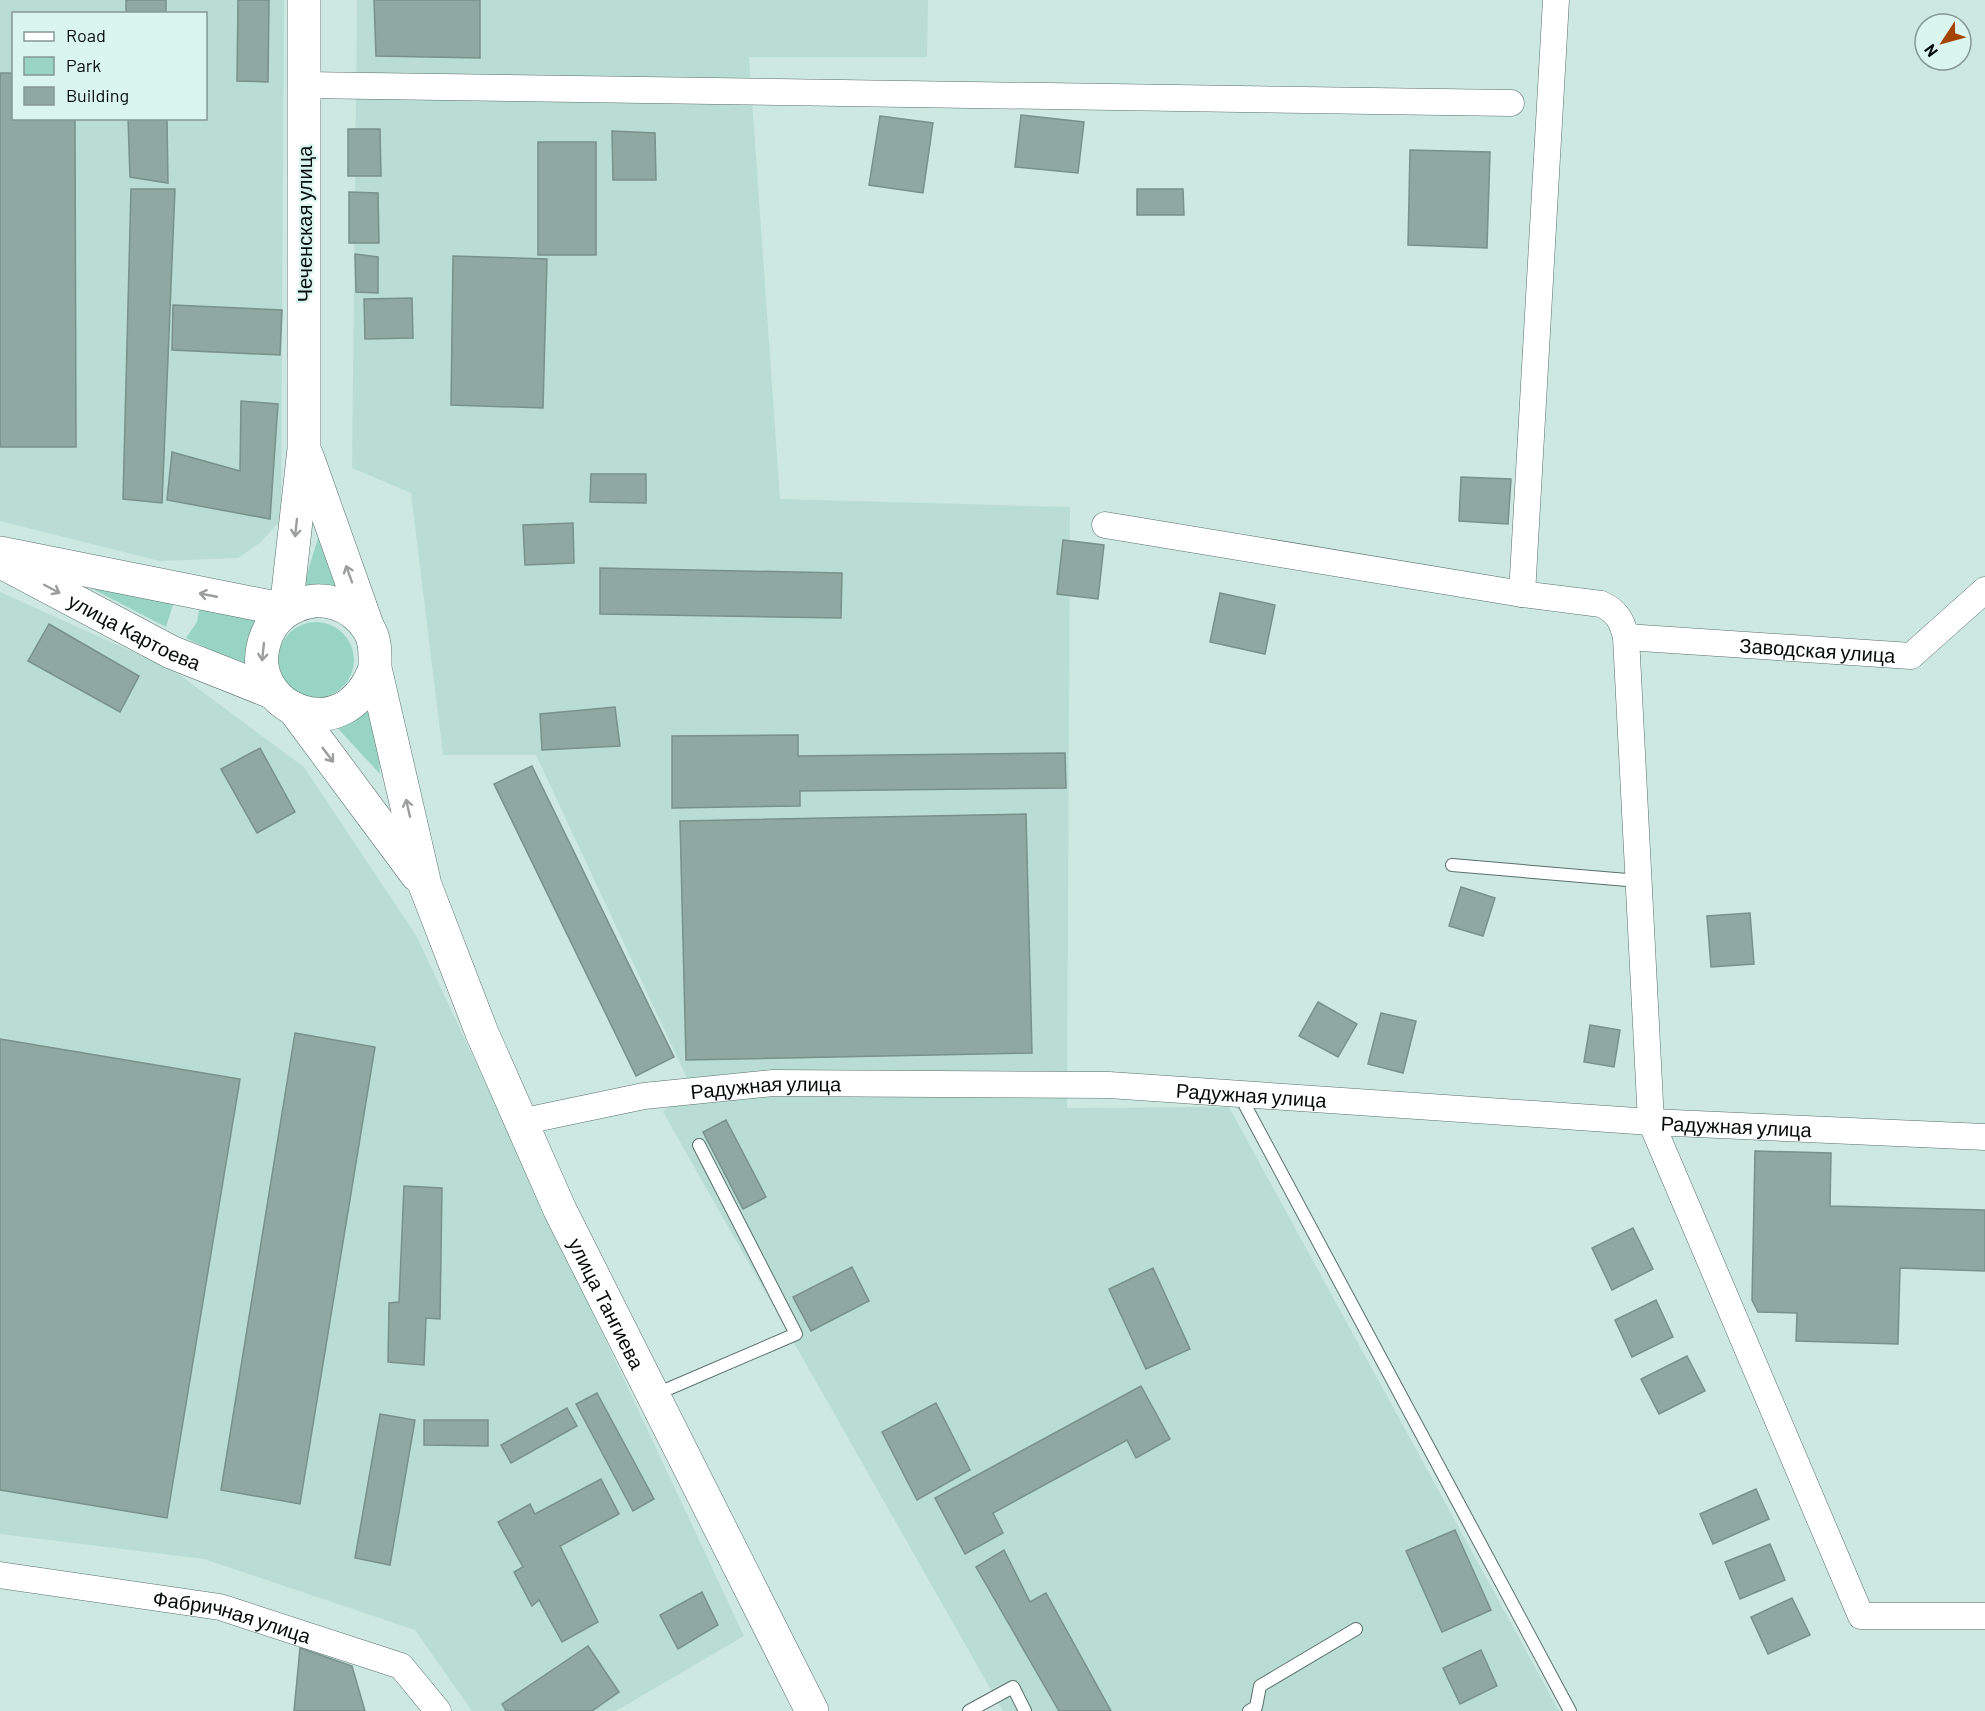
<svg xmlns="http://www.w3.org/2000/svg" width="1985" height="1711" viewBox="0 0 1985 1711" font-family="Barlow,sans-serif">
<rect width="100%" height="100%" fill="#cde8e0"/>
<g fill="#b9ddd4" fill-rule="evenodd">
<path d="M0,0H284L281,520L261,542L238,558L159,561L0,521ZM14,14H206V118H14Z"/>
<polygon points="357,0 928,0 927,57 749,57 780,499 1070,507 1067,1108 1229,1107 1559,1711 1003,1711 663,1112 692,1089 536,755 443,755 411,493 352,468"/>
<polygon points="0,592 173,670 304,767 417,937 744,1636 616,1711 472,1711 415,1630 204,1559 0,1534"/>
</g>
<g fill="#98d4c4">
<polygon points="318,538 339,596 301,594"/>
<polygon points="58,571 174,601 166,627"/>
<polygon points="200,605 265,621 253,670 186,638 197,622"/>
<circle cx="316" cy="660" r="38"/>
<polygon points="374,701 380,774 332,722"/>
</g>
<g fill="#8fa8a1" stroke="#78918a" stroke-width="1.5">
<rect x="126" y="0" width="40" height="14"/>
<polygon points="238,0 269,0 268,82 237,81"/>
<polygon points="374,0 480,0 480,58 376,56"/>
<polygon points="0,73 14,73 14,118 75,118 76,447 0,447"/>
<polygon points="1021,115 1084,122 1078,173 1015,167"/>
<polygon points="880,116 933,123 923,193 869,185"/>
<polygon points="128,118 167,118 168,183 130,177"/>
<polygon points="348,129 380,129 381,176 348,176"/>
<polygon points="612,131 655,133 656,180 613,180"/>
<rect x="538" y="142" width="58" height="113"/>
<polygon points="1410,150 1490,152 1487,248 1408,245"/>
<polygon points="131,189 175,189 162,503 123,499"/>
<polygon points="1137,189 1183,189 1184,215 1137,215"/>
<polygon points="349,192 378,193 379,243 349,243"/>
<polygon points="355,254 378,257 378,293 356,292"/>
<polygon points="453,256 547,259 543,408 451,405"/>
<polygon points="412,298 413,338 365,339 364,299"/>
<polygon points="173,305 282,310 280,355 172,350"/>
<polygon points="241,401 278,404 270,519 167,500 172,452 240,471"/>
<polygon points="591,474 646,474 646,503 590,502"/>
<polygon points="1461,477 1511,479 1508,524 1459,521"/>
<polygon points="573,523 574,563 525,565 523,525"/>
<polygon points="1063,540 1104,545 1098,599 1057,594"/>
<polygon points="600,568 842,573 841,618 600,614"/>
<polygon points="1220,593 1275,605 1265,654 1210,642"/>
<polygon points="49,624 139,676 120,712 28,661"/>
<polygon points="615,707 620,746 542,750 540,714"/>
<polygon points="798,735 798,756 1065,753 1066,788 800,791 800,806 672,808 672,736"/>
<polygon points="260,748 295,812 257,833 221,769"/>
<polygon points="532,766 674,1057 636,1076 494,784"/>
<polygon points="1026,814 1032,1053 686,1060 680,821"/>
<polygon points="1461,887 1495,898 1483,936 1449,926"/>
<polygon points="1750,913 1754,964 1711,967 1707,916"/>
<polygon points="1318,1002 1357,1024 1338,1057 1299,1036"/>
<polygon points="1381,1013 1416,1021 1403,1073 1368,1064"/>
<polygon points="1590,1025 1620,1030 1614,1067 1584,1062"/>
<polygon points="295,1033 375,1047 300,1504 221,1490"/>
<polygon points="0,1039 240,1079 167,1518 0,1490"/>
<polygon points="726,1120 766,1197 743,1209 703,1132"/>
<polygon points="1755,1151 1831,1153 1830,1206 1985,1210 1985,1271 1900,1268 1898,1344 1796,1341 1797,1313 1758,1312 1752,1300"/>
<polygon points="404,1186 442,1188 440,1319 426,1318 424,1365 388,1362 389,1303 399,1302"/>
<polygon points="1633,1228 1653,1269 1612,1290 1592,1248"/>
<polygon points="852,1267 869,1301 811,1331 793,1297"/>
<polygon points="1153,1268 1190,1349 1146,1369 1109,1289"/>
<polygon points="1656,1300 1673,1337 1632,1357 1615,1320"/>
<polygon points="1687,1356 1705,1391 1659,1414 1641,1379"/>
<polygon points="1141,1386 1170,1439 1136,1458 1127,1440 993,1513 1003,1533 965,1554 935,1498"/>
<polygon points="597,1393 654,1499 633,1511 576,1404"/>
<polygon points="936,1403 970,1470 917,1500 882,1432"/>
<polygon points="567,1408 577,1426 511,1463 501,1445"/>
<polygon points="380,1414 415,1420 390,1565 355,1558"/>
<polygon points="424,1420 488,1420 488,1446 424,1445"/>
<polygon points="601,1479 619,1514 560,1546 598,1622 562,1642 539,1600 532,1606 514,1572 523,1567 498,1522 530,1504 535,1514"/>
<polygon points="1756,1489 1769,1519 1713,1544 1700,1514"/>
<polygon points="1455,1530 1491,1610 1442,1632 1406,1551"/>
<polygon points="1770,1544 1785,1580 1740,1599 1725,1562"/>
<polygon points="1004,1550 1030,1602 1046,1593 1111,1711 1059,1711 976,1567"/>
<polygon points="702,1592 718,1625 678,1649 660,1615"/>
<polygon points="1792,1598 1810,1635 1768,1654 1751,1617"/>
<polygon points="588,1646 619,1692 592,1711 506,1711 502,1704"/>
<polygon points="300,1648 352,1666 365,1711 294,1711"/>
<polygon points="1481,1650 1497,1686 1460,1704 1443,1668"/>
</g>
<g fill="none" stroke-linecap="round" stroke-linejoin="round">
<defs>
<g id="service">
<polyline points="1452,865 1639,881"/>
<polyline points="1239,1094 1570,1711"/>
<polyline points="654,1395 796,1334 699,1145"/>
<polyline points="969,1711 1013,1687 1025,1711"/>
<polyline points="1249,1711 1256,1707 1260,1686 1356,1629"/>
</g>
<g id="minor">
<path d="M1556,0L1522,594L1601,604C1617,611 1622,621 1626,637L1651,1122L1861,1616H1985"/>
<polyline points="304,85 1511,103"/>
<polyline points="1105,525 1522,594"/>
<path id="s1" d="M1626,637L1911,656L1985,590"/>
<path id="s2" d="M520,1122L644,1096L773,1083L1109,1085L1651,1122L1985,1137"/>
<path id="s3" d="M0,1575L220,1607L401,1666L438,1711"/>
</g>
<g id="secondary">
<polyline points="307,456 368,628"/>
<polyline points="0,553 286,610 304,449 304,0"/>
<path id="s4" d="M7,565L171,652L274,693"/>
<path id="s5" d="M375,668C345,752 245,708 264,643C269,625 279,613 296,606C322,594 352,604 368,628C376,640 375,654 375,668L425,885L482,1033L560,1210L812,1711"/>
<polyline points="293,708 417,875"/>
</g>
</defs>
<use href="#service" stroke="#58706a" stroke-width="14"/>
<use href="#minor" stroke="#58706a" stroke-width="27"/>
<use href="#secondary" stroke="#58706a" stroke-width="34"/>
<use href="#service" stroke="#fff" stroke-width="12"/>
<use href="#minor" stroke="#fff" stroke-width="26"/>
<use href="#secondary" stroke="#fff" stroke-width="33"/>
</g>
<defs><path id="oneway-shaft" d="M-6 0H5M1.5-3L5.5 0L1.5 3" fill="none" stroke-width="1.6" stroke-linecap="round" stroke-linejoin="round" transform="scale(1.5)"/></defs>
<g stroke="#9b9e9d">
<use href="#oneway-shaft" transform="translate(296 528) rotate(96)"/>
<use href="#oneway-shaft" transform="translate(349 574) rotate(-110)"/>
<use href="#oneway-shaft" transform="translate(52 589) rotate(28)"/>
<use href="#oneway-shaft" transform="translate(208 595) rotate(-169)"/>
<use href="#oneway-shaft" transform="translate(263 652) rotate(96)"/>
<use href="#oneway-shaft" transform="translate(328 755) rotate(53)"/>
<use href="#oneway-shaft" transform="translate(408 808) rotate(-103)"/>
</g>
<g text-anchor="middle" dominant-baseline="central" stroke-width="4.5" stroke-linejoin="round" paint-order="stroke">
<g font-size="20" fill="#050d0b" stroke="#daf5ed">
<text transform="translate(304 224) rotate(-90)">Чеченская улица</text>
<text stroke="none"><textPath href="#s4" startOffset="144">улица Картоева</textPath></text>
<text stroke="none"><textPath href="#s1" startOffset="192">Заводская улица</textPath></text>
<text stroke="none"><textPath href="#s2" startOffset="249">Радужная улица</textPath></text>
<text stroke="none"><textPath href="#s2" startOffset="735">Радужная улица</textPath></text>
<text stroke="none"><textPath href="#s2" startOffset="1221">Радужная улица</textPath></text>
<text stroke="none"><textPath href="#s5" startOffset="1035">улица Тангиева</textPath></text>
<text stroke="none"><textPath href="#s3" startOffset="236">Фабричная улица</textPath></text>
</g>
</g>
<rect x="12" y="12" width="195" height="108" fill="#daf5ed" stroke="#859893" stroke-width="1.5"/>
<rect x="24" y="32" width="30" height="9" fill="#ffffff" stroke="#859893" stroke-width="1.5"/>
<text x="66" y="42" font-size="18" fill="#050d0b">Road</text>
<rect x="24" y="57" width="30" height="18" fill="#98d4c4" stroke="#859893" stroke-width="1.5"/>
<text x="66" y="72" font-size="18" fill="#050d0b">Park</text>
<rect x="24" y="87" width="30" height="18" fill="#8fa8a1" stroke="#859893" stroke-width="1.5"/>
<text x="66" y="102" font-size="18" fill="#050d0b">Building</text>
<g transform="translate(1943 42) rotate(234)"><circle r="28" fill="#daf5ed" stroke="#859893" stroke-width="1.5"/>
<path d="M0-4.5L10 22L0 15L-10 22Z" fill="#a54300"/>
<text y="-9" font-size="16" font-weight="bold" text-anchor="middle" fill="#050d0b">N</text>
</g>
</svg>
